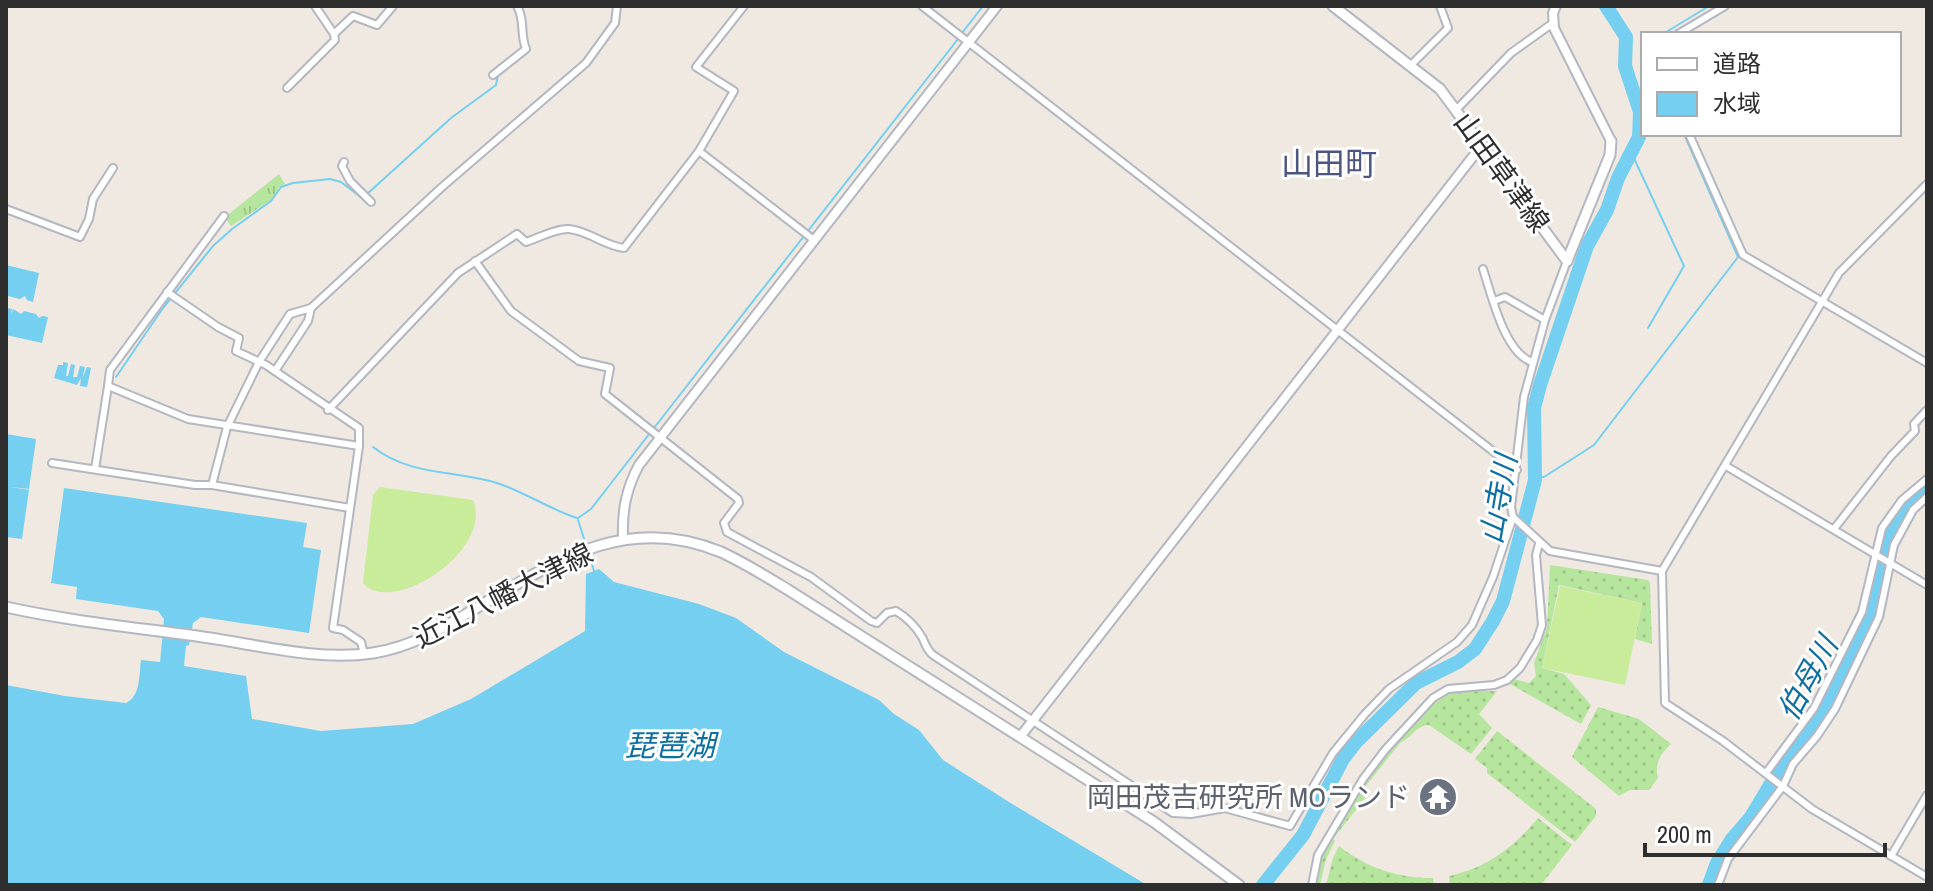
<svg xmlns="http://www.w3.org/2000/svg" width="1933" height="891" viewBox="0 0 1933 891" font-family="'Archivo Narrow','Noto Sans JP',sans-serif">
<defs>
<pattern id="grass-dots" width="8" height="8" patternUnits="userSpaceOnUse" patternTransform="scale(2)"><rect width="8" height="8" fill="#b6e59e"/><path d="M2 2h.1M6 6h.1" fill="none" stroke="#9dc588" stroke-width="1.8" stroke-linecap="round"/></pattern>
<pattern id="park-tufts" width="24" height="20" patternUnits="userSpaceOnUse" patternTransform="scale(2)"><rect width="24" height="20" fill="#b6e59e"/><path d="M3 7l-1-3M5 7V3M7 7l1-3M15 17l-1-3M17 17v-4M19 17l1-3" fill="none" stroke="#9dc588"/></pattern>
</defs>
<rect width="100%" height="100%" fill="#efe9e1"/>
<g fill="url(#grass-dots)">
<polygon points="1550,565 1648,580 1650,583 1652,644 1635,639 1642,603 1559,585 1542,668 1564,674 1591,705 1581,724 1510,684 1514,679 1529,683 1536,676 1534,663 1547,627"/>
<path d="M1455,691H1497L1479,714L1492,728L1471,754L1429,725C1415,726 1412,738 1401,742L1364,788L1365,798L1333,839L1335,841L1326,859L1320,885H1317C1320,875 1319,864 1323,854C1340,811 1412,709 1455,691Z"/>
<path d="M1598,707L1639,719L1671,744C1661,753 1654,764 1658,778L1649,790H1630L1619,796L1572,757Z"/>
<polygon points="1497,731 1596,809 1596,816 1575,842 1487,773 1487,768 1475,759"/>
<path d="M1538,818L1572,845L1541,885H1450L1449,876C1487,868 1514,847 1538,818Z"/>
<path d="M1339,846C1367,868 1397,878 1433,878L1434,885H1326L1333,858Z"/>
</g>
<polygon fill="url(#park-tufts)" points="279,174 285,184 280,186 271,200 231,226 225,217"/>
<g fill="#c9ec9a">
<path d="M380,487L473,500C494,551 391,617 363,583L373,495Z"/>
<polygon points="1560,586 1642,603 1625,685 1542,668"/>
</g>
<g fill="#75cff0">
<polygon points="6,265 39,273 33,302 27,300 25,296 20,299 8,296"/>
<polygon points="6,308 12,309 11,315 13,309 21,314 24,311 36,314 39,318 42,316 48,317 42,343 6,335"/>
<polygon points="63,362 68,363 66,376 68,376 71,364 75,365 73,377 77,377 80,366 85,367 82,379 87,367 91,368 87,387 80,386 81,378 77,385 54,378 58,365 63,365"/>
<polygon points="6,434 36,439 29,489 10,487 29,490 22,539 6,537"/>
<path d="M64,488L307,523L303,547L321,550L309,633L201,617L193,623L189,645L186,646L184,666L246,676L252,719L321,731L413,724L471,699L585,631L586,574L599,569L614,582L699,604L736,618L784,652L879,700L894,714L919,730L943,760L1009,802L1147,885H6V685L65,696L126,703C141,696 139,674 141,660L160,662L164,619L158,611L76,599L77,587L51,583Z"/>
</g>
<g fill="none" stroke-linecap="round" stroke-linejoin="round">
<g stroke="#75cff0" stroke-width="2">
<polyline points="962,33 983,6"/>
<polyline points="1663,34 1709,6"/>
<polyline points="1632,154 1684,266 1648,328"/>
<polyline points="367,194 451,118 496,85 498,75 527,51"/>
<polyline points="116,377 163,308 213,246 232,229 271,201 281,187 293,183 330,179 341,182 362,198"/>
<polyline points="654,428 958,39"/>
<path d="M373,447C410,476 454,470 497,483C525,492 549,509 577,518"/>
<polyline points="1535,477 1544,477 1594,445 1738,257 1684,134"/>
<polyline points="578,518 591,509 650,433"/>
<polyline points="578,520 587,548"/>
<polyline points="589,554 594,571"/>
</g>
<g stroke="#75cff0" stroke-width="14">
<polyline points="1263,885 1303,835 1343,759 1356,742 1416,683 1458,662 1475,649 1493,621 1503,601 1535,480 1534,408 1540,385 1587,246 1607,210 1618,178 1639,137 1640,112 1625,66 1626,37 1606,6"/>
<polyline points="1709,885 1717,863 1732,839 1751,817 1785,760 1822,714 1874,606 1891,532 1908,506 1927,487"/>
</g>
<defs>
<g id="minor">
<polyline points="315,6 334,34"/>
<polyline points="922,6 1517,470"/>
<polyline points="1678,34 1725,6"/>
<polyline points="1410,66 1448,28 1440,6"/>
<path d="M493,75L526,49C520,35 525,19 517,6"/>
<polyline points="287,88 335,40 334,34 353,16 377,25 393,6"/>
<polyline points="1457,109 1511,53 1553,23"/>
<polyline points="1689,134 1743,255 1927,363"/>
<polyline points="699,151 814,240"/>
<polyline points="344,162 342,166 350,181 371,202"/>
<polyline points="1927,184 1839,273 1662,571 1665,703 1723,741 1812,809 1927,877"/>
<polyline points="6,209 80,237 89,219 93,199 113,168"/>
<polyline points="224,216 110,370 108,386 188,419 359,446"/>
<path d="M475,261L511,311L579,361L610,368L605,394L738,499L739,503L724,523L727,532L811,577L871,621L877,623L887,613L896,611C906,617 916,627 922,637C926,645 926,649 933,655L1173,813L1191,814L1225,808L1290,826L1333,753L1365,714L1389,689L1457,642L1472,625L1493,577L1513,517L1511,507L1524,397L1545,320L1567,261"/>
<path d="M1483,269C1492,296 1504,352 1532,362"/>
<polyline points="167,292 218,327 239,338 236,351 266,365 359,428 359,446 333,628 343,630 361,642 364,654"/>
<polyline points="1494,301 1505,297 1545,320"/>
<polyline points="275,371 308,321 311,308"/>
<path d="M328,410L458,273L517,234L526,242C538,238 557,228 569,229C589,231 605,246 624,248L699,151L734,91L696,67L744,6"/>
<polyline points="52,463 195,485 212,485 350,508"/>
<polyline points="1726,466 1927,585"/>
<polyline points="95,469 108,386"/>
<polyline points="212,485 227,427 259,362 290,314 311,308 442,187 586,63 615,23 617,6"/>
<polyline points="1513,517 1550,551 1662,571"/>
<polyline points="1834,529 1891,456 1915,431 1914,424 1927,410"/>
<polyline points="1766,773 1814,708 1862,612 1882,528 1902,500 1927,479"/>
<polyline points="1891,856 1927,795"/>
<polyline points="1312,885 1318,855 1363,779 1385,750 1433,698 1448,689 1494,685 1507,680 1520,668 1537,640 1542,625 1536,555 1539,544"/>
<polyline points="1718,885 1728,859 1783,786 1793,764 1817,736 1835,709 1879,617 1894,545 1913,510 1927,497"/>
</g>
<g id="tertiary">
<polyline points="1556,6 1553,13 1554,28 1611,141"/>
<path d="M623,538C622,511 626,489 639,465L997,6"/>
<polyline points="1020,737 1482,145"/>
</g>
<g id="secondary">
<polyline points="1333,6 1440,89 1567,261"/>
<polyline points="1567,261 1610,155 1611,141"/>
<path d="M6,607C73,622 142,628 210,638C263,646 320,661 373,653C412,647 445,627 478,607C557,560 627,513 721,552C745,563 767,577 790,591L1154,822L1239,885"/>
</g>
</defs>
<use href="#minor" stroke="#b4b7c1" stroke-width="10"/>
<use href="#tertiary" stroke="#b4b7c1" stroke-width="12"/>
<use href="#secondary" stroke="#b4b7c1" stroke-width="13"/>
<use href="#minor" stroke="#fff" stroke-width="6"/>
<use href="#tertiary" stroke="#fff" stroke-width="8"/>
<use href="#secondary" stroke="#fff" stroke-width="9"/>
</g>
<defs>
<symbol id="temple-disc" viewBox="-11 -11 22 22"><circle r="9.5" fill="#6b7280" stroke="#fff"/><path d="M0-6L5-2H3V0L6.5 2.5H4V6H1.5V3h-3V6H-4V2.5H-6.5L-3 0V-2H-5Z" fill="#fff"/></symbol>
</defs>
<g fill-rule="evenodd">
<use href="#temple-disc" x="1416" y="775" width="44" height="44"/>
</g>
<g text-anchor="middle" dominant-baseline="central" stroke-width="6" stroke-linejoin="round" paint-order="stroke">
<g font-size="28" fill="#2e2e2e" stroke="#fff">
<text transform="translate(1502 172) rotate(54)">山田草津線</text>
<text transform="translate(503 595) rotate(-27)">近江八幡大津線</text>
</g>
<g font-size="28" fill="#5b616d" stroke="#fff" text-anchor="end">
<text x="1410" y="797">岡田茂吉研究所 MOランド</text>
</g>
<g font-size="30" font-style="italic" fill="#0d6fa3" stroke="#fff">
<text transform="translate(1498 499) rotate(-80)">山寺川</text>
<text transform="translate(1807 678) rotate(-61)">伯母川</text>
<text x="670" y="745">琵琶湖</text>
</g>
<g font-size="32" fill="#4d5680" stroke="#fff">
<text x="1329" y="163">山田町</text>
</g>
</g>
<rect width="1933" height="891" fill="none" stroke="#2e2e2e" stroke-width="16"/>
<rect x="1641" y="32" width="260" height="104" fill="#ffffff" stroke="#ababab" stroke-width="2"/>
<rect x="1657" y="58" width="40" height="12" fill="#ffffff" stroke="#ababab" stroke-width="2"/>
<text x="1713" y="72" font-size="24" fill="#2e2e2e">道路</text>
<rect x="1657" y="92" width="40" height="24" fill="#75cff0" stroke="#ababab" stroke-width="2"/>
<text x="1713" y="112" font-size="24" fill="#2e2e2e">水域</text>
<path d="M1645 843v12h240v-12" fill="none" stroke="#2e2e2e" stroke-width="4"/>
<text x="1657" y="843" font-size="24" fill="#2e2e2e" stroke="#ffffff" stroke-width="6" paint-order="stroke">200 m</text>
</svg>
